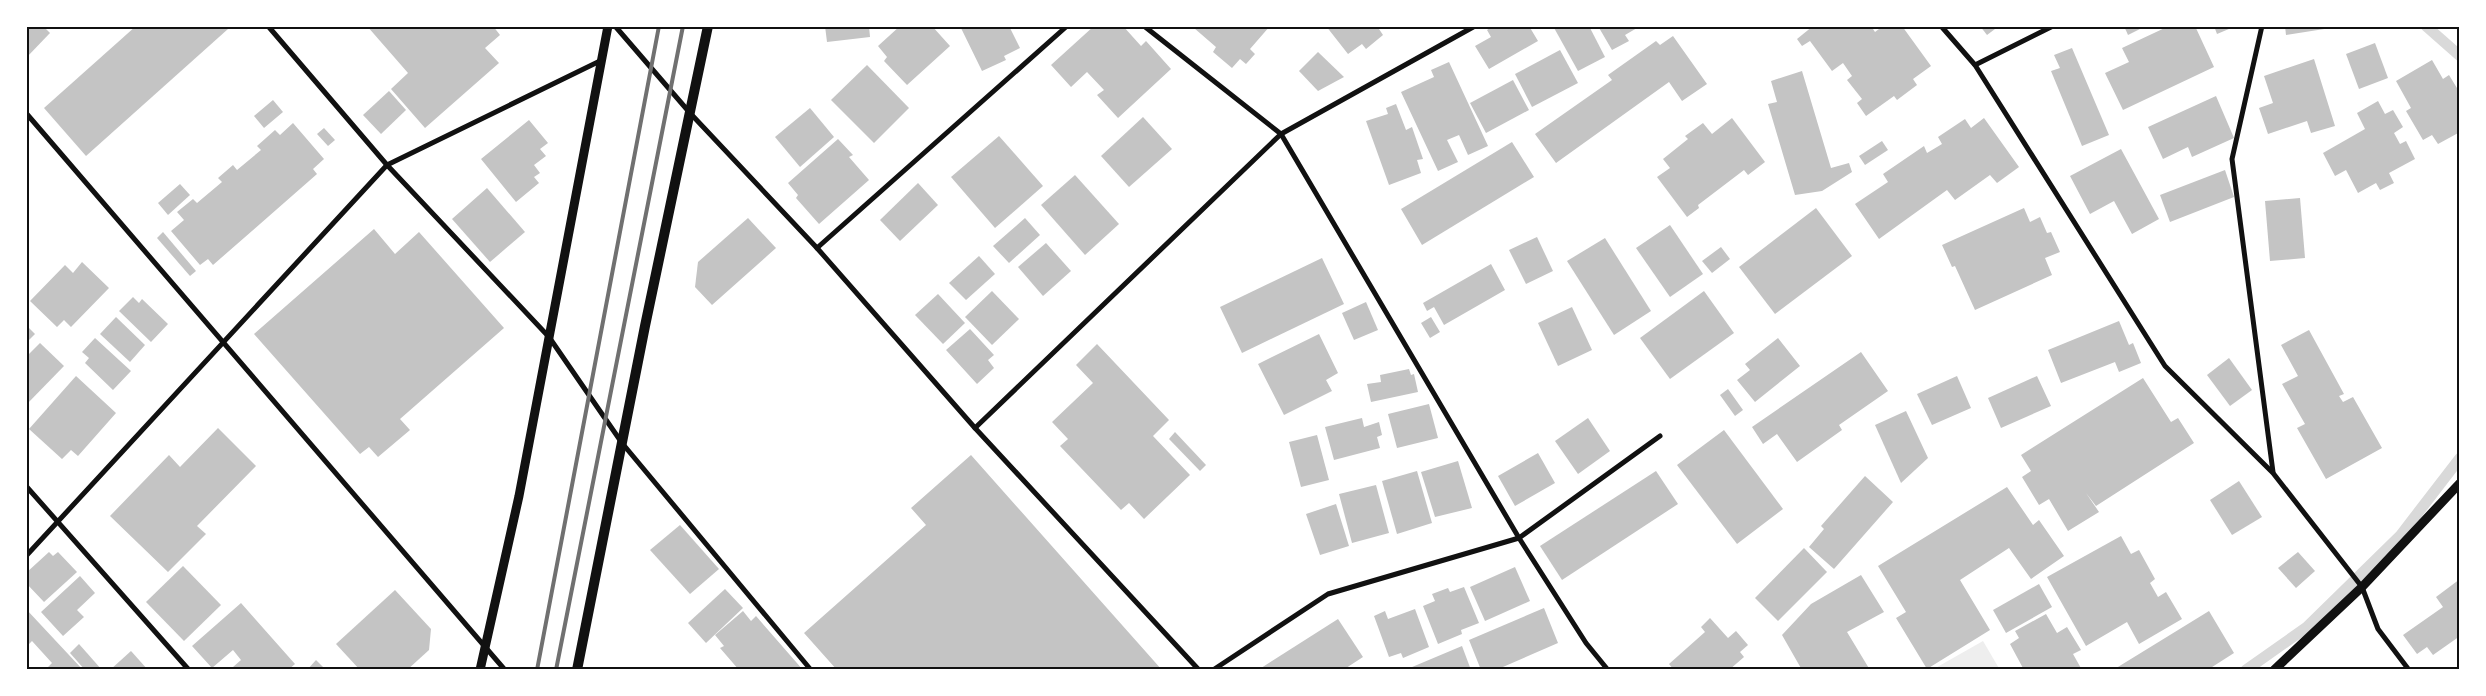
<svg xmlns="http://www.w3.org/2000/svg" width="2486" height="696" viewBox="0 0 2486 696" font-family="Barlow,sans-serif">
<rect width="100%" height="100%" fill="#fff"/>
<polygon fill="#eee" points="1983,641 2000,670 1932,670"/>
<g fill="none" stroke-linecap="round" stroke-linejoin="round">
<g stroke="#d9d9d9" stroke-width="11">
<polyline points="2426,26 2460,56"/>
<polyline points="2246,670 2307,627 2400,536 2460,458"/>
</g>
</g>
<g fill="#c4c4c4">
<polygon points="26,26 43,26 50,33 26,58"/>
<polygon points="136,26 226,26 228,29 86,156 44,108"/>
<polygon points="367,26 493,26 500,35 485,48 499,63 425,128 391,89 408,73"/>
<polygon points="825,26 869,26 870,37 827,42"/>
<polygon points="900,26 932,26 950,46 907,85 884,61 887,57 878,46"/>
<polygon points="960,26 1009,26 1020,48 1004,56 1006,60 982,71"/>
<polygon points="1094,26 1123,26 1141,46 1146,41 1171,69 1118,118 1097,95 1104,90 1087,72 1071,87 1051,65"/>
<polygon points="1195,26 1270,26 1250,49 1255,54 1246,64 1240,59 1232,68 1213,52 1216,47 1194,28"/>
<polygon points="1326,26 1377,26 1383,35 1366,49 1362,44 1348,54"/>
<polygon points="1493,26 1529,26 1538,41 1489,69 1475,46 1491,37 1487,30"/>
<polygon points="1553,26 1589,26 1605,57 1578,71"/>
<polygon points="1598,26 1636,26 1637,28 1625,35 1629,41 1612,50"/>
<polygon points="1813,26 1871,26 1875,32 1883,26 1902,26 1931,66 1913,79 1917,85 1897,100 1894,96 1866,116 1857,103 1862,99 1847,80 1852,76 1843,63 1832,71 1810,41 1802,46 1797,39"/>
<polygon points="1980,26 1999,26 1987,35"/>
<polygon points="2124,26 2146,26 2128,35"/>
<polygon points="2169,26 2195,26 2214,67 2123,110 2105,73 2129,62 2122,48"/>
<polygon points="2214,26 2236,26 2217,34"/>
<polygon points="2285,26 2337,26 2337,27 2286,35"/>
<polygon points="1673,36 1707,84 1682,101 1669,82 1556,163 1535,134 1612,80 1608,75 1656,41 1660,45"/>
<polygon points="2375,43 2388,78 2359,89 2346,54"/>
<polygon points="2072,48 2109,135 2082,146 2051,71 2060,68 2054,55"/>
<polygon points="1560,50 1578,83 1532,107 1515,74"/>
<polygon points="1318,52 1344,77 1318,91 1299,71"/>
<polygon points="2314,59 2335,126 2311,133 2307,121 2268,134 2259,108 2273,103 2264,76"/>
<polygon points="2432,60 2443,79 2449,75 2460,93 2460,132 2438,144 2432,135 2423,140 2406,111 2411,108 2396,81"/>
<polygon points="1449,62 1488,146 1468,155 1459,135 1447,140 1458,162 1438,171 1401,92 1434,77 1431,70"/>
<polygon points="867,65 909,108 874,143 831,100"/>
<polygon points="1802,71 1831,168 1849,163 1852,172 1822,191 1795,195 1768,104 1777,102 1771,81"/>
<polygon points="1513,80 1529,110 1486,133 1470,103"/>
<polygon points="389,91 406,110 381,134 363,115"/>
<polygon points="2216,96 2234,138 2192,157 2188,147 2163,159 2148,127"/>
<polygon points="273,100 283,112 264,128 254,116"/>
<polygon points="2378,101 2385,114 2393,110 2403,127 2394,133 2400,144 2406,141 2415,159 2389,173 2394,183 2380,190 2376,183 2358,193 2346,170 2335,176 2323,153 2365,129 2357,113"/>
<polygon points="1396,104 1406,130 1412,127 1423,159 1417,160 1421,173 1389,185 1366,121 1388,114 1386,108"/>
<polygon points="810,108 834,137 800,167 775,137"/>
<polygon points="1143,117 1172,149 1129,187 1101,156"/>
<polygon points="1732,118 1765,162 1748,175 1744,170 1698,205 1699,208 1687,217 1657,177 1670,168 1663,159 1688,139 1685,136 1703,123 1712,134"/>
<polygon points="1984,118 2019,167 1997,183 1990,175 1955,200 1947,190 1879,239 1855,204 1888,182 1883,174 1924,146 1927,153 1942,144 1938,137 1965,119 1971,128"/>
<polygon points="529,120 548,143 540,149 546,156 534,165 540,173 534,177 539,183 516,202 481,159"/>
<polygon points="293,123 324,159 313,169 317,174 213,265 208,259 200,265 171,231 184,220 177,212 193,199 197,203 222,182 218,178 233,165 237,170 261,150 257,146 275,130 280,135"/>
<polygon points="324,128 335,140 328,146 317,134"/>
<polygon points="999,136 1043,186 995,228 951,177"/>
<polygon points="838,139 853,155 849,157 869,180 819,224 796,198 798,195 788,183"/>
<polygon points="1882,141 1888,150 1865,165 1859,156"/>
<polygon points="1512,142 1534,177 1422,245 1401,209"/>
<polygon points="2121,149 2159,219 2132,234 2114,201 2090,214 2070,176"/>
<polygon points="2225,170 2234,197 2170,222 2160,195"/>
<polygon points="1075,175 1119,224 1085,255 1041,205"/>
<polygon points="918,183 938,205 900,241 880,220"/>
<polygon points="180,184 190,195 168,215 158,203"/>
<polygon points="487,188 525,232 490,262 452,219"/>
<polygon points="2300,198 2305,258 2270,261 2265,201"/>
<polygon points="1816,208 1852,256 1775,314 1739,267"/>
<polygon points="2024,208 2030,222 2040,217 2047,233 2051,232 2060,252 2045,258 2052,275 1975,310 1955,266 1952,267 1942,245"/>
<polygon points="748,218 776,248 712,305 695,287 698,262"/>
<polygon points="1025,218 1040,235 1009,263 993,246"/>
<polygon points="1670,225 1703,274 1670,297 1636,248"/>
<polygon points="374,229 395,254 419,232 504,328 400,419 410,430 378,457 369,447 360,454 254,334"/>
<polygon points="163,232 196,271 190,276 157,238"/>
<polygon points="1537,237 1553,271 1526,284 1509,250"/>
<polygon points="1605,238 1651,311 1614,335 1567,261"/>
<polygon points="1046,243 1071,271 1043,296 1018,267"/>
<polygon points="1721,247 1730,259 1712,273 1702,261"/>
<polygon points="979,256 995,274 966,300 949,283"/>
<polygon points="1322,258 1344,304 1242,353 1220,307"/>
<polygon points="82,262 109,288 71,327 64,320 57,327 30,301 65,265 73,273"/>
<polygon points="1491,264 1505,290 1444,325 1434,307 1427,311 1423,303"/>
<polygon points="992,291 1019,319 992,345 965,317"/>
<polygon points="1704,291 1734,333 1670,379 1640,338"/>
<polygon points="938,294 965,323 943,344 915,315"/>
<polygon points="133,297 139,303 142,299 168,324 151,342 119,311"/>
<polygon points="1366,302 1378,330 1354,340 1342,313"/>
<polygon points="1572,307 1592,350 1558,366 1538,323"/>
<polygon points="116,317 145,345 130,362 100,334"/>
<polygon points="1431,317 1440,332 1430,338 1421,323"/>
<polygon points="2119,321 2129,345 2133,343 2141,363 2119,372 2115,362 2061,383 2048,350"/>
<polygon points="26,325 35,334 26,343"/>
<polygon points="970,329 994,355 988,360 994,368 977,384 946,350"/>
<polygon points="2309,330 2344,394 2339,396 2343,402 2353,397 2382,448 2326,479 2297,428 2305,424 2282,384 2298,376 2281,345"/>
<polygon points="1319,334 1338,373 1326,380 1332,391 1284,415 1258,364"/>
<polygon points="95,338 131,371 113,390 85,363 89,358 82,352"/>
<polygon points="1778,338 1800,366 1755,402 1737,380 1750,370 1745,364"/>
<polygon points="40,343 64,366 26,405 26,357"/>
<polygon points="1097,344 1169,420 1153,436 1190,475 1144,519 1129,503 1121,510 1060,446 1068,439 1052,422 1093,383 1076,365"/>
<polygon points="1861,352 1888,391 1839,425 1842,430 1797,462 1777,434 1763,444 1752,427"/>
<polygon points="2229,358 2252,390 2230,406 2207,375"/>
<polygon points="1409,369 1411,375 1414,374 1418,392 1371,402 1367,384 1381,382 1380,375"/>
<polygon points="76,376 116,413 78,456 71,450 62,459 29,429"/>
<polygon points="1957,376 1971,408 1932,425 1917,394"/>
<polygon points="2037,376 2051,406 2001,428 1988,398"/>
<polygon points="2143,378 2171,422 2178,418 2194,443 2096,506 2086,493 2099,512 2068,531 2049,499 2039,505 2022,477 2031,471 2021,455"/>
<polygon points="1728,389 1743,410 1735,416 1720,395"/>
<polygon points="1429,404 1438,438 1397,448 1388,414"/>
<polygon points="1906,411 1928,458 1901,483 1875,425"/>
<polygon points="1362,418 1364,427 1379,422 1382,435 1377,437 1380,448 1334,460 1325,427"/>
<polygon points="1588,418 1610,451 1578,474 1555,441"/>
<polygon points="218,428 256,466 197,526 206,534 168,572 110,516 169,455 180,467"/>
<polygon points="1724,430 1783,509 1737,544 1677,465"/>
<polygon points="1175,432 1206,465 1200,471 1169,439"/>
<polygon points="1317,435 1329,480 1301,487 1289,442"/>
<polygon points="1538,453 1555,483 1515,506 1498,476"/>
<polygon points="971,455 1162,670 837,670 804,633 926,525 911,508"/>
<polygon points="1458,461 1472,508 1435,517 1421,472"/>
<polygon points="1417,471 1432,523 1397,534 1382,481"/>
<polygon points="1656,471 1678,504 1562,580 1540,546"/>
<polygon points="1865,476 1893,502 1834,569 1809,547 1824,529 1821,526"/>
<polygon points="2239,481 2262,517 2232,535 2210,500"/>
<polygon points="1376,485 1389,533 1352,543 1339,494"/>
<polygon points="2007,487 2033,525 2039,520 2064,556 2031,579 2009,548 1960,580 1990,630 1927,669 1896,618 1906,612 1878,566"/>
<polygon points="1336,504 1349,546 1320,555 1306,514"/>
<polygon points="680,525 719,569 690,594 650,550"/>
<polygon points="2121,536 2131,554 2139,550 2155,579 2150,583 2158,597 2166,592 2182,619 2139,644 2127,622 2086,646 2047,577"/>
<polygon points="1804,548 1827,572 1778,621 1755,598"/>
<polygon points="49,552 53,556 58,552 77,572 44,602 26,583 26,573"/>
<polygon points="2298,552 2315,571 2296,588 2278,568"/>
<polygon points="183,566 221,605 184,641 146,602"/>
<polygon points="1515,567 1530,601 1485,621 1470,587"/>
<polygon points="1861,575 1884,612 1847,632 1870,670 1802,670 1782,635 1811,604"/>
<polygon points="80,576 95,593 77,610 84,617 63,636 41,612"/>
<polygon points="2460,579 2460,636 2433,655 2427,647 2417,654 2403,635 2443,607 2436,597"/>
<polygon points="2039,584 2052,607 2006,633 1993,610"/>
<polygon points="1464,587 1479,623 1461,630 1462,634 1438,644 1423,606 1435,601 1432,594 1448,588 1450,592"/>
<polygon points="725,589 743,608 706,643 688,623"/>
<polygon points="395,590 431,629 429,650 407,670 360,670 336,644"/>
<polygon points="241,603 295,664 288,670 236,670 233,667 241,660 233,650 212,668 192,646"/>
<polygon points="1544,608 1558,643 1496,670 1481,670 1469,640"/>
<polygon points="26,609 83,670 45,670 52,663 32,641 26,647"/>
<polygon points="1415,609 1429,647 1403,658 1401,653 1389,657 1374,616 1385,611 1388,619"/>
<polygon points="743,611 751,621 756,616 803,670 739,670 720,648 724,646 715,635"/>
<polygon points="2209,611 2234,653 2209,669 2211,670 2113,670"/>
<polygon points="2046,614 2057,633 2067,627 2081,650 2073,654 2082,670 2024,670 2010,644 2019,638 2015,631"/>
<polygon points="1710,618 1728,638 1736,631 1748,645 1740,652 1744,657 1729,670 1674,670 1669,664 1705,632 1701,627"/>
<polygon points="1338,619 1363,657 1343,670 1258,670"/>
<polygon points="79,644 102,670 85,670 70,653"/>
<polygon points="1462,646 1471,670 1405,670"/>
<polygon points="131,651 148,670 110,670"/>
<polygon points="316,660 326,670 307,670"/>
</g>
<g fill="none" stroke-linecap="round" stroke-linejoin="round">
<g stroke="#111" stroke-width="5">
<polyline points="268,26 387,165 549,337 622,443 811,670"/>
<polyline points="615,26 690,113 817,248 975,428 1199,670"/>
<polyline points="1144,26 1281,134 1519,538 1586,643 1608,670"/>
<polyline points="1941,26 1975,65 2165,366 2273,473 2362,587 2378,629 2409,670"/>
<polyline points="2262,26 2232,159 2273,472"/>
<polyline points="1975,65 2053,26"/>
<polyline points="26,113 505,670"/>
<polyline points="817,248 1067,26"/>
<polyline points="975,428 1281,134 1475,26"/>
<polyline points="26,486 189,670"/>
<polyline points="26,556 387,165 602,60"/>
<polyline points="1213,670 1328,594 1519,538 1660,436"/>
</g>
<g stroke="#111" stroke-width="9">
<polyline points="480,670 519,496 608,26"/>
<polyline points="2274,670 2362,587 2460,483"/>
</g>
<polyline stroke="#111" stroke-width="10" points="577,670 645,326 708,26"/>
<g stroke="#707070" stroke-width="4">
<polyline points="537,670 659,26"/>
<polyline points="556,670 683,26"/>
</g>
</g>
<rect width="2486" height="696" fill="none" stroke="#ffffff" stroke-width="55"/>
<rect x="28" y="28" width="2430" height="640" fill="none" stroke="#111" stroke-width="2"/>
</svg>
